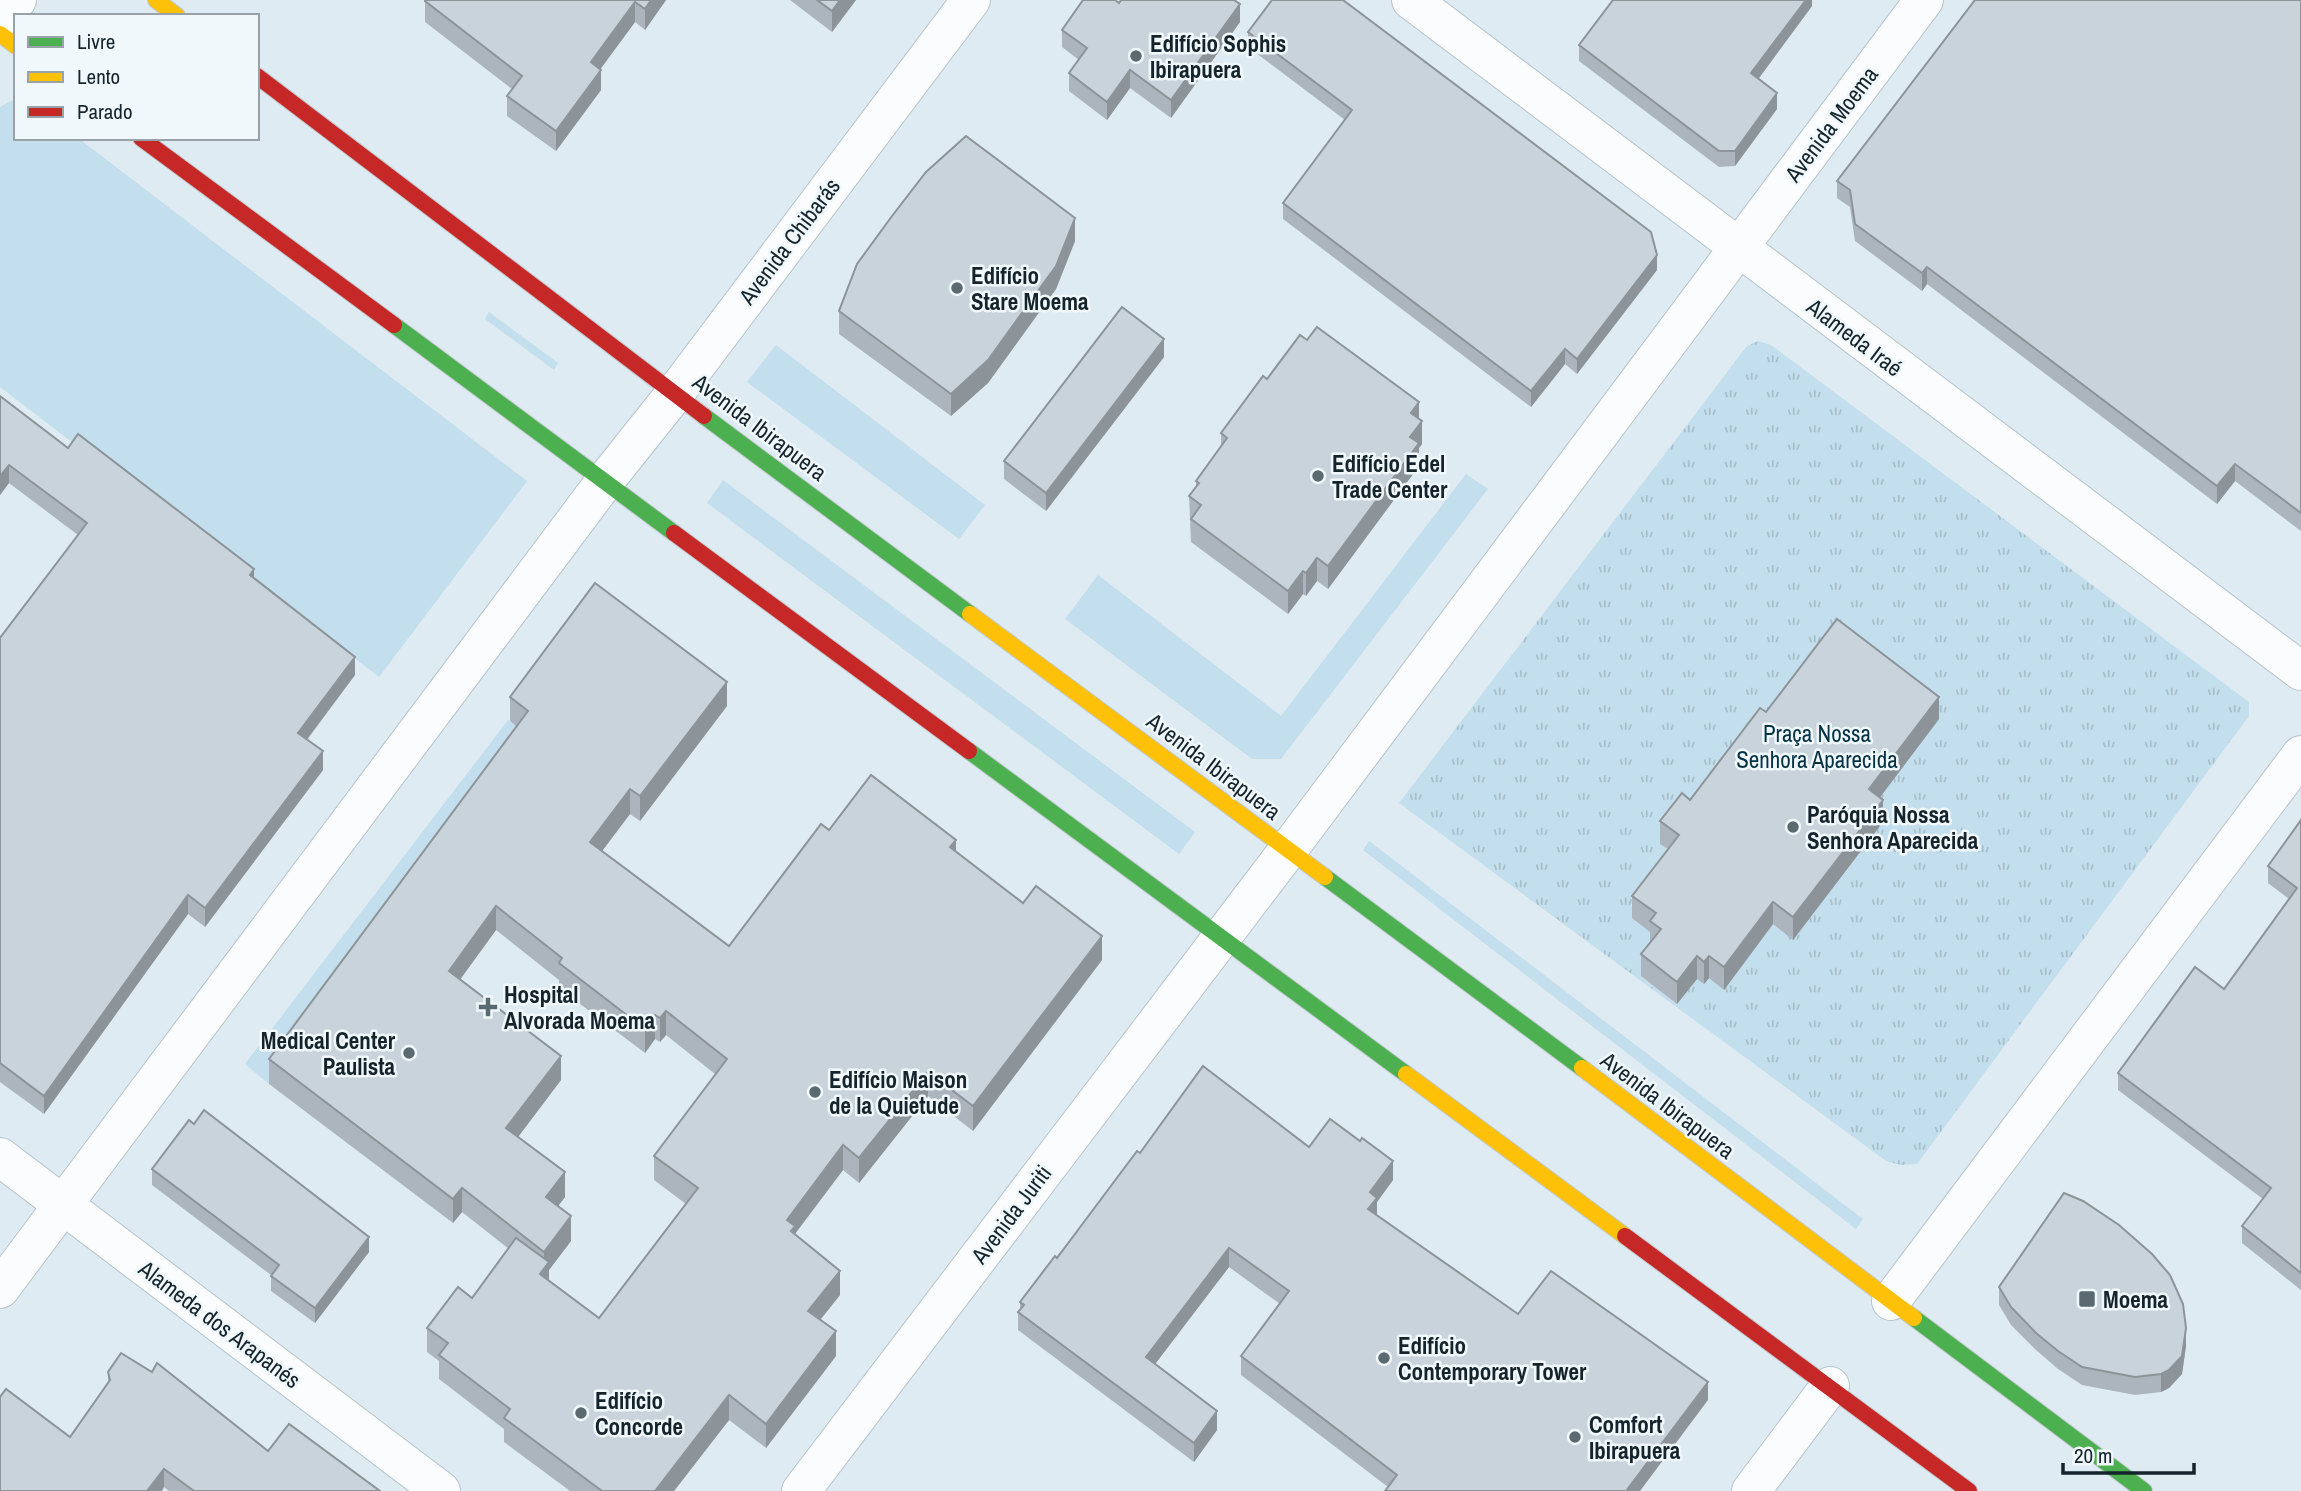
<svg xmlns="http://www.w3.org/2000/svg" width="2301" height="1491" viewBox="0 0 2301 1491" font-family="'Archivo Narrow',sans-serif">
<defs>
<pattern id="park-tufts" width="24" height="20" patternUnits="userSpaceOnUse" patternTransform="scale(1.75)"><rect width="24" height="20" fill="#c3deec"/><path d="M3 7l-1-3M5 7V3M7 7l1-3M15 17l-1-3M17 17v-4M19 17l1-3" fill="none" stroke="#a7becb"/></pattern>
</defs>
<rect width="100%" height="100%" fill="#deebf2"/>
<g fill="#c3deec">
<polygon points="13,100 16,100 16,138 78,138 527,481 379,677 0,387 0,107"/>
<polygon points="489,312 558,363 554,370 485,319"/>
<polygon points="776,345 985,505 959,539 747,382"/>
<polygon points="1466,474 1488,489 1281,759 1252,759 1065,619 1098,575 1281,716"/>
<polygon points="723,480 1195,832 1179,854 707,503"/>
<polygon points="508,720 528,735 269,1084 245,1064"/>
<polygon points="1369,841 1863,1219 1856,1229 1363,850"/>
</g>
<polygon fill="url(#park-tufts)" points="1758,341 1771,345 2249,702 2249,716 1917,1164 1901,1165 1886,1161 1399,803 1747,346"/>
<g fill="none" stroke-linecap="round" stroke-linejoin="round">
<defs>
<g id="street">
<polyline points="1411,0 2301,671"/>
<polyline points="0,22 17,0"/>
<polyline points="0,1157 441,1491"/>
<polyline points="0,1289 605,481 676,392 971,0"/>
<polyline points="1891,1301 2301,755"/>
<polyline points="801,1491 1288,850 1924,0"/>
<polyline points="1751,1491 1830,1386"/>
</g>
<g id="fast">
<polyline points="394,325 674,533"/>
<polyline points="704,416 970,614"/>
<polyline points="969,751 1406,1074"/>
<polyline points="1325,877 1582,1068"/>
<polyline points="1914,1318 2144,1491"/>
</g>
<g id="slow">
<polyline points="156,0 177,16"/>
<polyline points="0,34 16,46"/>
<polyline points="970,614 1325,877"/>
<polyline points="1582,1068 1914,1318"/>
<polyline points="1406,1074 1625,1236"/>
</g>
<g id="jam">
<polyline points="257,76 704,416"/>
<polyline points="141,138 394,325"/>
<polyline points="674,533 969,751"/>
<polyline points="1625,1236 1969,1491"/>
</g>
</defs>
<use href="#street" stroke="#b6c3ca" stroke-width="40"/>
<use href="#fast" stroke="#c0c8cc" stroke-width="18"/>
<use href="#slow" stroke="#c0c8cc" stroke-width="18"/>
<use href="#jam" stroke="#c0c8cc" stroke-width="18"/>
<use href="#street" stroke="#fafcfd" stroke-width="38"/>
<use href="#fast" stroke="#4caf50" stroke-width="16"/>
<use href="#slow" stroke="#ffc107" stroke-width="16"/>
<use href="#jam" stroke="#c62828" stroke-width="16"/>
</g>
<g fill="#acb5bd" fill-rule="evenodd">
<polygon points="666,0 645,30 635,22 600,69 601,90 556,151 507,116 507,96 512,89 425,22 425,1"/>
<polygon points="790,0 856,0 832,32"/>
<polygon points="1812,0 1812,6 1758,79 1777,109 1735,166 1719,167 1579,61 1579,45"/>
<polygon points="2301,0 2301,531 2235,481 2217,504 1927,284 1922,291 1855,241 1850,207 1837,198 1837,181"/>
<polygon points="1119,3 1240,22 1171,118 1130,88 1107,120 1069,91 1069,73 1079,60 1062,47 1062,30"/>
<polygon points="1248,32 1657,270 1577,374 1565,364 1531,407 1283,219 1283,203 1345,120 1248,47"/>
<polygon points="1075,241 1056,289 988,383 951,416 839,334 839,311"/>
<polygon points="1164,357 1046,511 1004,479 1004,461"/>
<polygon points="1267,379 1419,419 1422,444 1419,448 1419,466 1328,589 1317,581 1306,596 1303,594 1288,614 1191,542 1189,496 1196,486 1196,481 1221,447 1221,433"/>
<polygon points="0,396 68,448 254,579 355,675 307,740 323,770 205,927 188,914 44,1114 0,1082 0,638 78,535 9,483 0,495"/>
<path d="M510,697L727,706L640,821L630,814L602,851L729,946L829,830L956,851L1023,903L1102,960L973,1131L928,1096L859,1183L843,1170L795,1234L840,1295L820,1320L836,1356L766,1448L729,1420L674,1491H570L504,1442V1429L439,1379V1361L427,1352V1328L472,1298L509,1249L462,1212L453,1223L269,1084V1059L517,727L510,721ZM496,930L559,980V988L645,1053L655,1039L660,1042L666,1035L715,1074L654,1156V1180L686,1204L599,1318L549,1280V1270L571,1241L558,1206L565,1197L518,1137L561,1080L460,979Z"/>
<polygon points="1766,712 1939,719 1880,797 1883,822 1793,940 1773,924 1724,990 1709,978 1704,984 1697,979 1677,1004 1641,976 1641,954 1650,942 1650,932 1632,918 1632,896 1668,849 1660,844 1660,821 1690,800"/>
<polygon points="2301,820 2301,1290 2242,1243 2242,1226 2263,1199 2118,1090 2118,1073 2224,989 2289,899 2268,883 2268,866"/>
<polygon points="1309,1147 1393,1180 1377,1202 1377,1215 1518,1314 1708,1400 1388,1487 1241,1375 1241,1356 1280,1304 1229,1267 1155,1364 1217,1430 1194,1462 1018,1330 1018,1312 1020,1309 1020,1302 1140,1153"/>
<polygon points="152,1169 369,1252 315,1323 271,1291 271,1275 152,1185"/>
<polygon points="1999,1287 2186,1346 2182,1374 2169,1388 2161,1392 2135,1395 2082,1385 2058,1369 2036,1350 2011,1325 1999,1305"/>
<polygon points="108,1372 268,1451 380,1491 169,1491 164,1487 108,1383"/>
</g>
<g fill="#8c949a">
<polygon points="651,0 666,0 645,30 645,9"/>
<polygon points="840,0 856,0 832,32 832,11"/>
<polygon points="1806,0 1812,0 1812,6 1751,89 1751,73"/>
<polygon points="635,2 635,22 591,82 591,62"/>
<polygon points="1240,4 1240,22 1171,118 1171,100"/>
<polygon points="601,70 601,90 556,151 556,131"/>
<polygon points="1130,70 1130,88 1107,120 1107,102"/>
<polygon points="1777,93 1777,109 1735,166 1735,151"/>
<polygon points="1075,218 1075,241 1056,289 988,383 951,416 951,394"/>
<polygon points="1657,255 1657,270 1577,374 1577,359"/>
<polygon points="1927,267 1927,284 1922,291 1922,273"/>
<polygon points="1164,339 1164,357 1046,511 1046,493"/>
<polygon points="1565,349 1565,364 1531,407 1531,391"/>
<polygon points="1419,402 1419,425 1422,421 1422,444 1419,448 1419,466 1328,589 1328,566 1411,413"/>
<polygon points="2235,464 2235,481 2217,504 2217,486"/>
<polygon points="9,465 9,483 0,495 0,476"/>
<polygon points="1317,558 1317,581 1306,596 1306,573"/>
<polygon points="254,569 254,587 250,575"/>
<polygon points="1303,571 1303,594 1288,614 1288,591"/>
<polygon points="355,657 355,675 298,751 298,733"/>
<polygon points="727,682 727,706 640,821 640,796"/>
<polygon points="1939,697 1939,719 1869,812 1869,789"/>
<polygon points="323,751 323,770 205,927 205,908"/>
<polygon points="630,789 630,814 590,867 590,842"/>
<polygon points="1883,800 1883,822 1793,940 1793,917"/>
<polygon points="956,840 956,864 950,847"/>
<polygon points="188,895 188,914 44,1114 44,1096"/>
<polygon points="1773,902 1773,924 1724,990 1724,967"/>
<polygon points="496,906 496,930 449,995 449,971"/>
<polygon points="1102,936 1102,960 973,1131 973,1106"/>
<polygon points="1697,956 1697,979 1677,1004 1677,982"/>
<polygon points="1709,956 1709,978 1704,984 1704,962"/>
<polygon points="666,1011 666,1035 660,1042 660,1018"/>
<polygon points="655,1015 655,1039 645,1053 645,1029"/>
<polygon points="561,1056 561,1080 506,1153 506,1128"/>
<polygon points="928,1072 928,1096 859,1183 859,1158"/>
<polygon points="843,1145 843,1170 791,1239 787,1220"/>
<polygon points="1393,1161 1393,1180 1377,1202 1377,1217 1368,1228 1370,1192"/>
<polygon points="565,1172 565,1197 546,1222 546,1197"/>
<polygon points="462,1188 462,1212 453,1223 453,1199"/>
<polygon points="571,1216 571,1241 549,1270 549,1287 540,1274 544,1268 544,1252"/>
<polygon points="369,1237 369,1252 315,1323 315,1308"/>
<polygon points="1229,1248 1229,1267 1146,1376 1146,1357"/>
<polygon points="840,1271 840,1295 808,1335 808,1311"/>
<polygon points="2186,1328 2186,1346 2182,1374 2169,1388 2161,1392 2161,1374"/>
<polygon points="836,1331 836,1356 766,1448 766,1424"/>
<polygon points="1708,1382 1708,1400 1640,1491 1626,1491"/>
<polygon points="729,1395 729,1420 674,1491 655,1491"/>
<polygon points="1217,1411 1217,1430 1194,1462 1194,1443"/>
<polygon points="164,1469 164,1487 162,1491 147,1491"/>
</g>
<g fill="#c8d3dc" stroke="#8c949a" stroke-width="2">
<polygon points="425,0 651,0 645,9 635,2 591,62 601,70 556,131 507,96 522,76 425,1"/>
<polygon points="817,0 840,0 832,11"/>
<polygon points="1083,0 1115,0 1119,3 1121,0 1234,0 1240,4 1171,100 1130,70 1107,102 1069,73 1087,48 1062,30"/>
<polygon points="1272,0 1343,0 1651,232 1657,255 1577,359 1565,349 1531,391 1283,203 1352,110 1248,32"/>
<polygon points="1613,0 1806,0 1751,73 1777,93 1735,151 1719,151 1579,45"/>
<polygon points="1975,0 2301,0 2301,513 2235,464 2217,486 1927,267 1922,273 1855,224 1850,190 1837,181"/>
<polygon points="966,136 1075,218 1056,266 988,360 951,394 839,311 857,264 892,216 926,172"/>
<polygon points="1122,307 1164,339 1046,493 1004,461"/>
<polygon points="1317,327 1419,402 1411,413 1422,421 1410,437 1419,443 1328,566 1317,558 1306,573 1303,571 1288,591 1191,519 1201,505 1189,496 1199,483 1196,481 1227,438 1221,433 1263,376 1267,379 1300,335 1307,340"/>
<polygon points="0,396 68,448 78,434 254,569 250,575 355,657 298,733 323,751 205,908 188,895 44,1096 0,1063 0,638 87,523 9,465 0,476"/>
<polygon points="595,583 727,682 640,796 630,789 590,842 729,946 821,824 829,830 871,775 956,840 950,847 1023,903 1036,886 1102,936 973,1106 928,1072 859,1158 843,1145 787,1220 795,1226 791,1231 840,1271 808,1311 836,1331 766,1424 729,1395 655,1491 602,1491 504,1418 510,1409 439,1355 448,1343 427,1328 458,1287 472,1298 516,1238 549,1262 540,1274 599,1318 698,1188 654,1156 727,1059 666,1011 660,1018 655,1015 645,1029 559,963 562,958 496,906 449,971 561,1056 506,1128 565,1172 546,1197 571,1216 544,1252 462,1188 453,1199 269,1059 528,711 510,697"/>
<polygon points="1837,619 1939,697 1869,789 1883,800 1793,917 1773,902 1724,967 1709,956 1704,962 1697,956 1677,982 1641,954 1661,929 1650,921 1656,913 1632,896 1679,835 1660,821 1682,793 1690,800 1760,708 1766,712"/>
<polygon points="2301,820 2301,1273 2242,1226 2271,1188 2118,1073 2195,967 2224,989 2297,888 2268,866"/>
<polygon points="1203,1066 1309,1147 1330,1119 1360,1141 1362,1138 1393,1161 1370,1192 1377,1198 1368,1209 1518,1314 1551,1271 1708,1382 1626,1491 1385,1491 1397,1475 1241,1356 1289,1291 1229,1248 1146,1357 1217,1411 1194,1443 1018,1312 1024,1305 1020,1302 1055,1256 1057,1258 1137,1151 1140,1153"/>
<polygon points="204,1110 369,1237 315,1308 271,1276 279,1265 152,1169 189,1120 194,1124"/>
<polygon points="2064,1193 2083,1201 2119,1225 2152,1254 2170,1275 2183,1304 2186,1328 2182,1356 2169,1370 2161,1374 2135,1377 2082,1367 2058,1351 2036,1333 2011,1307 1999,1287"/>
<polygon points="121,1353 152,1372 157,1363 268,1451 289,1424 380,1491 194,1491 164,1469 147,1491 0,1491 0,1397 6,1389 70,1437 110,1380 108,1372"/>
</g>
<g fill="#5b6a71" stroke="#f0f8fc" stroke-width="2.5">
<circle cx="1136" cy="56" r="7"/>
<circle cx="957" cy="288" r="7"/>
<circle cx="1318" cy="476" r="7"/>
<circle cx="1793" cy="827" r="7"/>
<path d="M484.5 996.5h7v7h7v7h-7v7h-7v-7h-7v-7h7z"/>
<circle cx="409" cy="1053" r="7"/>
<circle cx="815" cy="1092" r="7"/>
<rect x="2078" y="1290" width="18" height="18" rx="3.5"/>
<circle cx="1384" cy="1358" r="7"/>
<circle cx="581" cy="1413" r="7"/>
<circle cx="1575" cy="1437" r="7"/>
</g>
<g text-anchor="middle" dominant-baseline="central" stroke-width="5" stroke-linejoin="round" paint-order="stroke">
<g font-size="23" font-weight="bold" fill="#15242c" stroke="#f0f8fc" text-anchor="start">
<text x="1150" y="43">Edifício Sophis<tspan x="1150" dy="26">Ibirapuera</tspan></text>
<text x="971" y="275">Edifício<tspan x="971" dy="26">Stare Moema</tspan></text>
<text x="1332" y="463">Edifício Edel<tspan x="1332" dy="26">Trade Center</tspan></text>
<text x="1807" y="814">Paróquia Nossa<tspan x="1807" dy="26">Senhora Aparecida</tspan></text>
<text x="504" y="994">Hospital<tspan x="504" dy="26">Alvorada Moema</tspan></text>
<text x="395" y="1040" text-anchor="end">Medical Center<tspan x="395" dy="26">Paulista</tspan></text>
<text x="829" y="1079">Edifício Maison<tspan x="829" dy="26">de la Quietude</tspan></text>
<text x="2103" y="1299">Moema</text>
<text x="1398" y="1345">Edifício<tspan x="1398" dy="26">Contemporary Tower</tspan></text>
<text x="595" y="1400">Edifício<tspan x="595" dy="26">Concorde</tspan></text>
<text x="1589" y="1424">Comfort<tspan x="1589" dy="26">Ibirapuera</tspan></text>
</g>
<g font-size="23" fill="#15242c" stroke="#f0f8fc">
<text transform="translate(1831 124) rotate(-53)">Avenida Moema</text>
<text transform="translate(789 241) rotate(-53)">Avenida Chibarás</text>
<text transform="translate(1855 337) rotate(37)">Alameda Iraé</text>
<text transform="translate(760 427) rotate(37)">Avenida Ibirapuera</text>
<text transform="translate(1214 766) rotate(37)">Avenida Ibirapuera</text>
<text transform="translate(1668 1105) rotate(37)">Avenida Ibirapuera</text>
<text transform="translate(1011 1214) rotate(-53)">Avenida Juriti</text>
<text transform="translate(220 1324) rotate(37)">Alameda dos Arapanés</text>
</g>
<g font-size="23" fill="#043245" stroke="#f0f8fc">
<text x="1817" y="733">Praça Nossa<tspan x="1817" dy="26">Senhora Aparecida</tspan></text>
</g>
</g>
<rect x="14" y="14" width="245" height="126" fill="#f0f8fc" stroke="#98a3a9" stroke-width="2"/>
<rect x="28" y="37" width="35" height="10" fill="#4caf50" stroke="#98a3a9" stroke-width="2"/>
<text x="77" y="49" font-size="21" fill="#15242c">Livre</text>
<rect x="28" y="72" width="35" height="10" fill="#ffc107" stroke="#98a3a9" stroke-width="2"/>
<text x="77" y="84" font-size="21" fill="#15242c">Lento</text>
<rect x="28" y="107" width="35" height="10" fill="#c62828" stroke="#98a3a9" stroke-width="2"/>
<text x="77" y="119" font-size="21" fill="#15242c">Parado</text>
<path d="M2063 1463v10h131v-10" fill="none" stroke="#15242c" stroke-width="3.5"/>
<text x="2074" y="1463" font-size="21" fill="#15242c" stroke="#f0f8fc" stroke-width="5" paint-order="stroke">20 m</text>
</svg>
